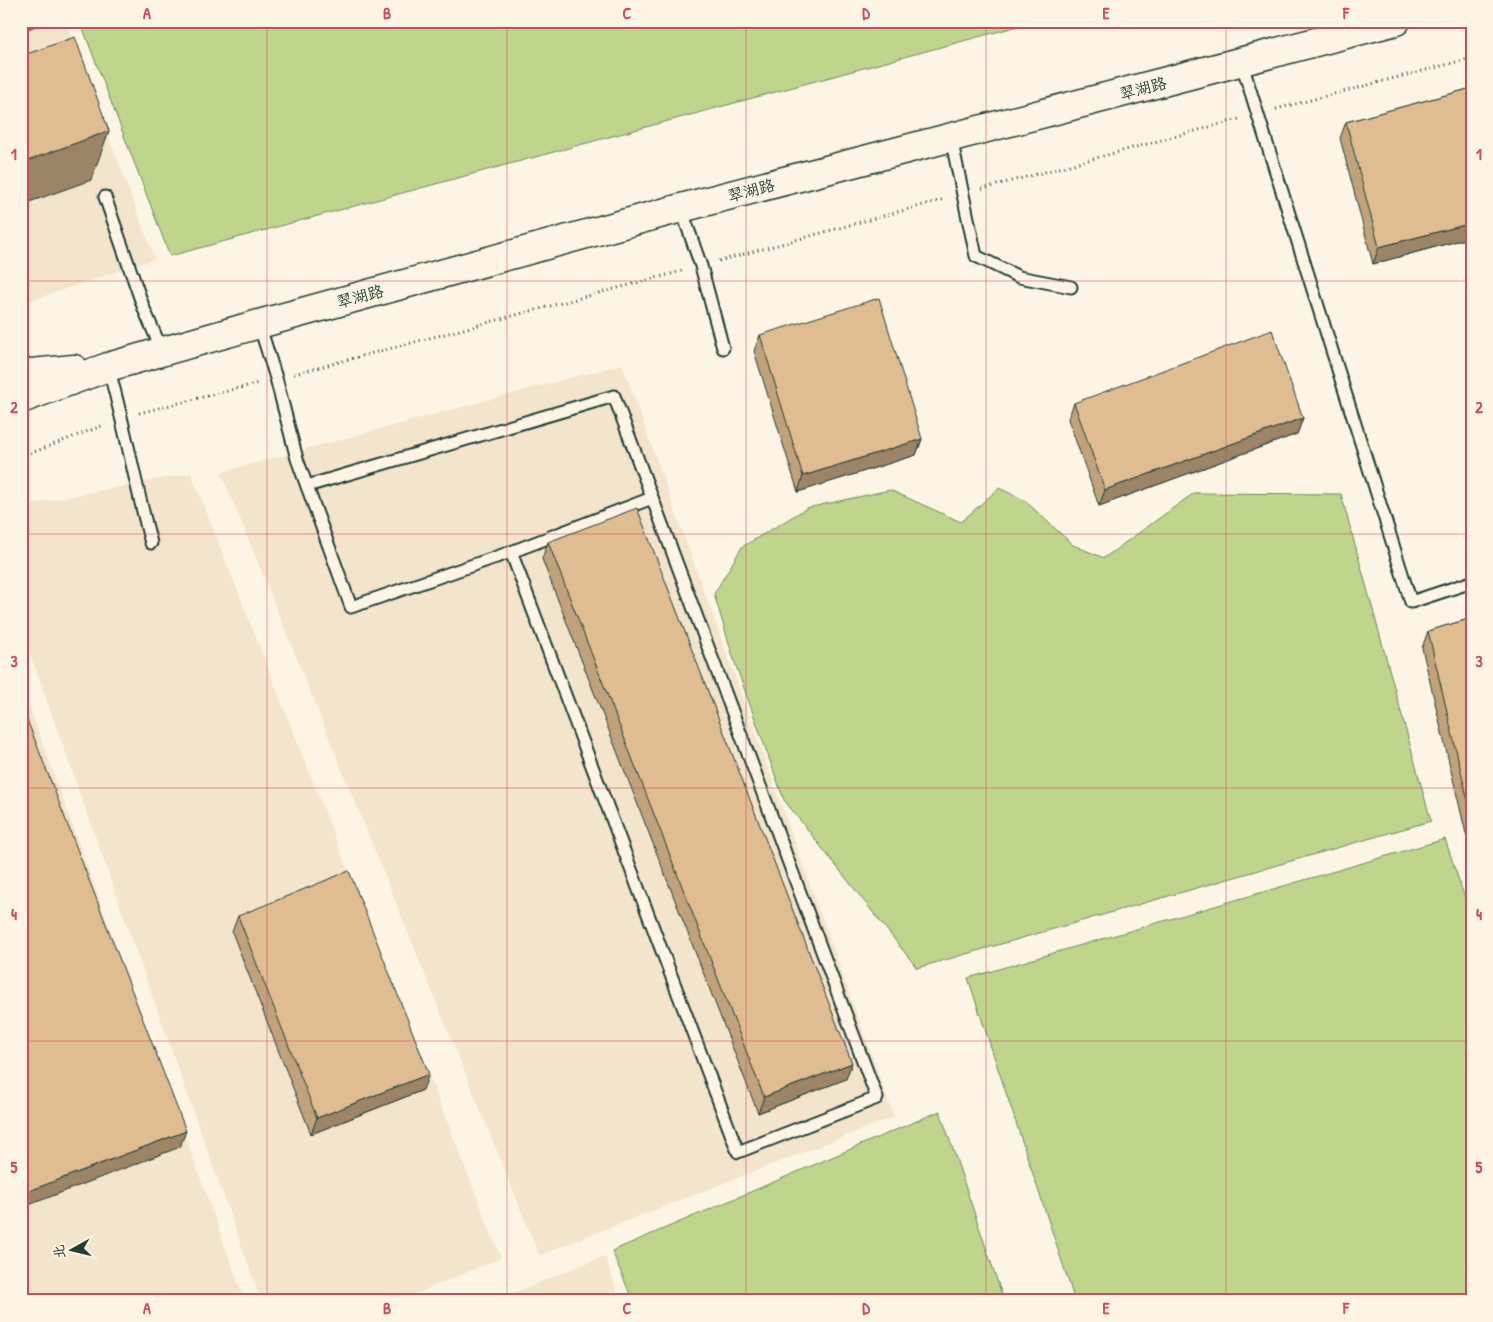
<svg xmlns="http://www.w3.org/2000/svg" width="1493" height="1322" viewBox="0 0 1493 1322" font-family="'Patrick Hand','LXGW WenKai TC',sans-serif">
<rect width="100%" height="100%" fill="#fcf5e5"/>
<filter id="ink" filterUnits="userSpaceOnUse"><feTurbulence type="fractalNoise" baseFrequency=".02" numOctaves="2"/><feDisplacementMap in="SourceGraphic" scale="10" xChannelSelector="R" yChannelSelector="G"/><feConvolveMatrix kernelMatrix="1 2 1 2 8 2 1 2 1" color-interpolation-filters="sRGB"/></filter>
<g filter="url(#ink)">
<g fill="#f3e4cc">
<polygon points="21,21 65,21 155,259 21,304"/>
<polygon points="622,364 894,1117 539,1255 221,472"/>
<polygon points="191,473 501,1258 398,1301 261,1301 21,628 21,506"/>
<polygon points="21,684 245,1301 21,1301"/>
<polygon points="605,1256 620,1301 493,1301"/>
</g>
<g fill="#bed58b" stroke="#6e8960">
<polygon points="80,21 1037,21 170,256"/>
<polygon points="999,488 1024,500 1073,545 1104,558 1194,493 1341,494 1431,821 917,968 784,800 735,663 714,594 742,547 807,508 890,490 961,522"/>
<polygon points="1445,839 1472,919 1472,1301 1075,1301 968,978"/>
<polygon points="940,1111 1004,1301 633,1301 612,1251"/>
</g>
<g fill="none" stroke-linecap="round" stroke-linejoin="round">
<defs>
<g id="lane">
<polyline points="1241,61 1411,602 1472,582"/>
<polyline points="951,138 976,256 1019,277 1071,287"/>
<polyline points="105,197 144,309 163,353"/>
<polyline points="681,208 701,266 723,348"/>
<polyline points="259,324 276,378 297,459 351,607 511,552 652,498"/>
<path d="M108,367C125,425 135,484 151,543"/>
<polyline points="307,486 614,396 877,1098 738,1152 511,552"/>
</g>
<g id="secondary">
<polyline points="21,374 74,369"/>
<polyline points="21,399 108,367 259,324 681,208 1396,21"/>
</g>
</defs>
<use href="#lane" stroke="#1f3d34" stroke-width="15"/>
<use href="#secondary" stroke="#1f3d34" stroke-width="31"/>
<g stroke="#1f3d34" stroke-width="3" stroke-dasharray="1 4" stroke-linecap="butt">
<polyline points="1276,109 1472,58"/>
<polyline points="982,189 1239,119"/>
<polyline points="719,261 945,199"/>
<polyline points="294,374 682,271"/>
<polyline points="139,413 259,383"/>
<polyline points="21,457 104,425"/>
</g>
<use href="#lane" stroke="#fcf5e5" stroke-width="11"/>
<use href="#secondary" stroke="#fcf5e5" stroke-width="28"/>
</g>
<g fill="#c0a37d" stroke="#1f3d34">
<polygon points="1472,88 1472,237 1373,264 1340,138 1346,122"/>
<polygon points="760,335 922,439 916,455 798,492 754,351"/>
<polygon points="1074,403 1303,418 1297,434 1099,506 1068,419"/>
<polygon points="548,542 846,1079 758,1113 542,559"/>
<polygon points="1472,618 1472,859 1422,648 1428,631"/>
<polygon points="238,916 423,1090 311,1134 232,932"/>
</g>
<g fill="#9c8466" stroke="#1f3d34">
<polygon points="21,21 43,21 42,24 21,31"/>
<polygon points="109,131 91,180 21,205 21,163"/>
<polygon points="1472,223 1472,237 1373,264 1379,247"/>
<polygon points="1303,418 1297,434 1099,506 1105,490"/>
<polygon points="922,439 916,455 798,492 803,476"/>
<polygon points="852,1063 846,1079 758,1113 764,1097"/>
<polygon points="429,1074 423,1090 311,1134 317,1118"/>
<polygon points="186,1131 180,1147 21,1208 21,1194"/>
</g>
<g fill="#dfbd91" stroke="#1f3d34">
<polygon points="75,37 109,131 21,163 21,56"/>
<polygon points="1472,88 1472,223 1379,247 1346,122"/>
<polygon points="879,298 922,439 803,476 760,335"/>
<polygon points="1272,330 1303,418 1105,490 1074,403"/>
<polygon points="637,508 852,1063 764,1097 548,542"/>
<polygon points="1472,618 1472,818 1428,631"/>
<polygon points="21,704 186,1131 21,1194"/>
<polygon points="349,871 429,1074 317,1118 238,916"/>
</g>
</g>
<path fill="none" stroke="#d1495b" stroke-width="1" stroke-opacity="0.55" d="M267,21V1301M507,21V1301M746,21V1301M986,21V1301M1226,21V1301M21,281H1472M21,534H1472M21,788H1472M21,1041H1472"/>
<g text-anchor="middle" dominant-baseline="central" stroke-width="4" stroke-linejoin="round" paint-order="stroke">
<g font-size="16" fill="#1f3d34" stroke="#fcf5e5">
<text transform="translate(1143 88) rotate(-15)">翠湖路</text>
<text transform="translate(751 190) rotate(-15)">翠湖路</text>
<text transform="translate(360 296) rotate(-15)">翠湖路</text>
</g>
</g>
<rect width="1493" height="1322" fill="none" stroke="#fcf5e5" stroke-width="55"/>
<g transform="translate(72 1250) rotate(262)" stroke="#fcf5e5" stroke-width="4" paint-order="stroke">
<path d="M0-4L9 19L0 12L-9 19Z" fill="#1f3d34"/>
<text y="-8" font-size="14" font-weight="bold" text-anchor="middle" fill="#1f3d34">北</text>
</g>
<rect x="28" y="28" width="1438" height="1266" fill="none" stroke="#d1495b" stroke-width="2"/>
<g font-size="16" text-anchor="middle" font-weight="bold" fill="#d1495b">
<text x="147" y="19">A</text>
<text x="387" y="19">B</text>
<text x="627" y="19">C</text>
<text x="866" y="19">D</text>
<text x="1106" y="19">E</text>
<text x="1346" y="19">F</text>
<text x="14" y="160">1</text>
<text x="1479" y="160">1</text>
<text x="14" y="413">2</text>
<text x="1479" y="413">2</text>
<text x="14" y="667">3</text>
<text x="1479" y="667">3</text>
<text x="14" y="920">4</text>
<text x="1479" y="920">4</text>
<text x="14" y="1173">5</text>
<text x="1479" y="1173">5</text>
<text x="147" y="1314">A</text>
<text x="387" y="1314">B</text>
<text x="627" y="1314">C</text>
<text x="866" y="1314">D</text>
<text x="1106" y="1314">E</text>
<text x="1346" y="1314">F</text>
</g>
</svg>
